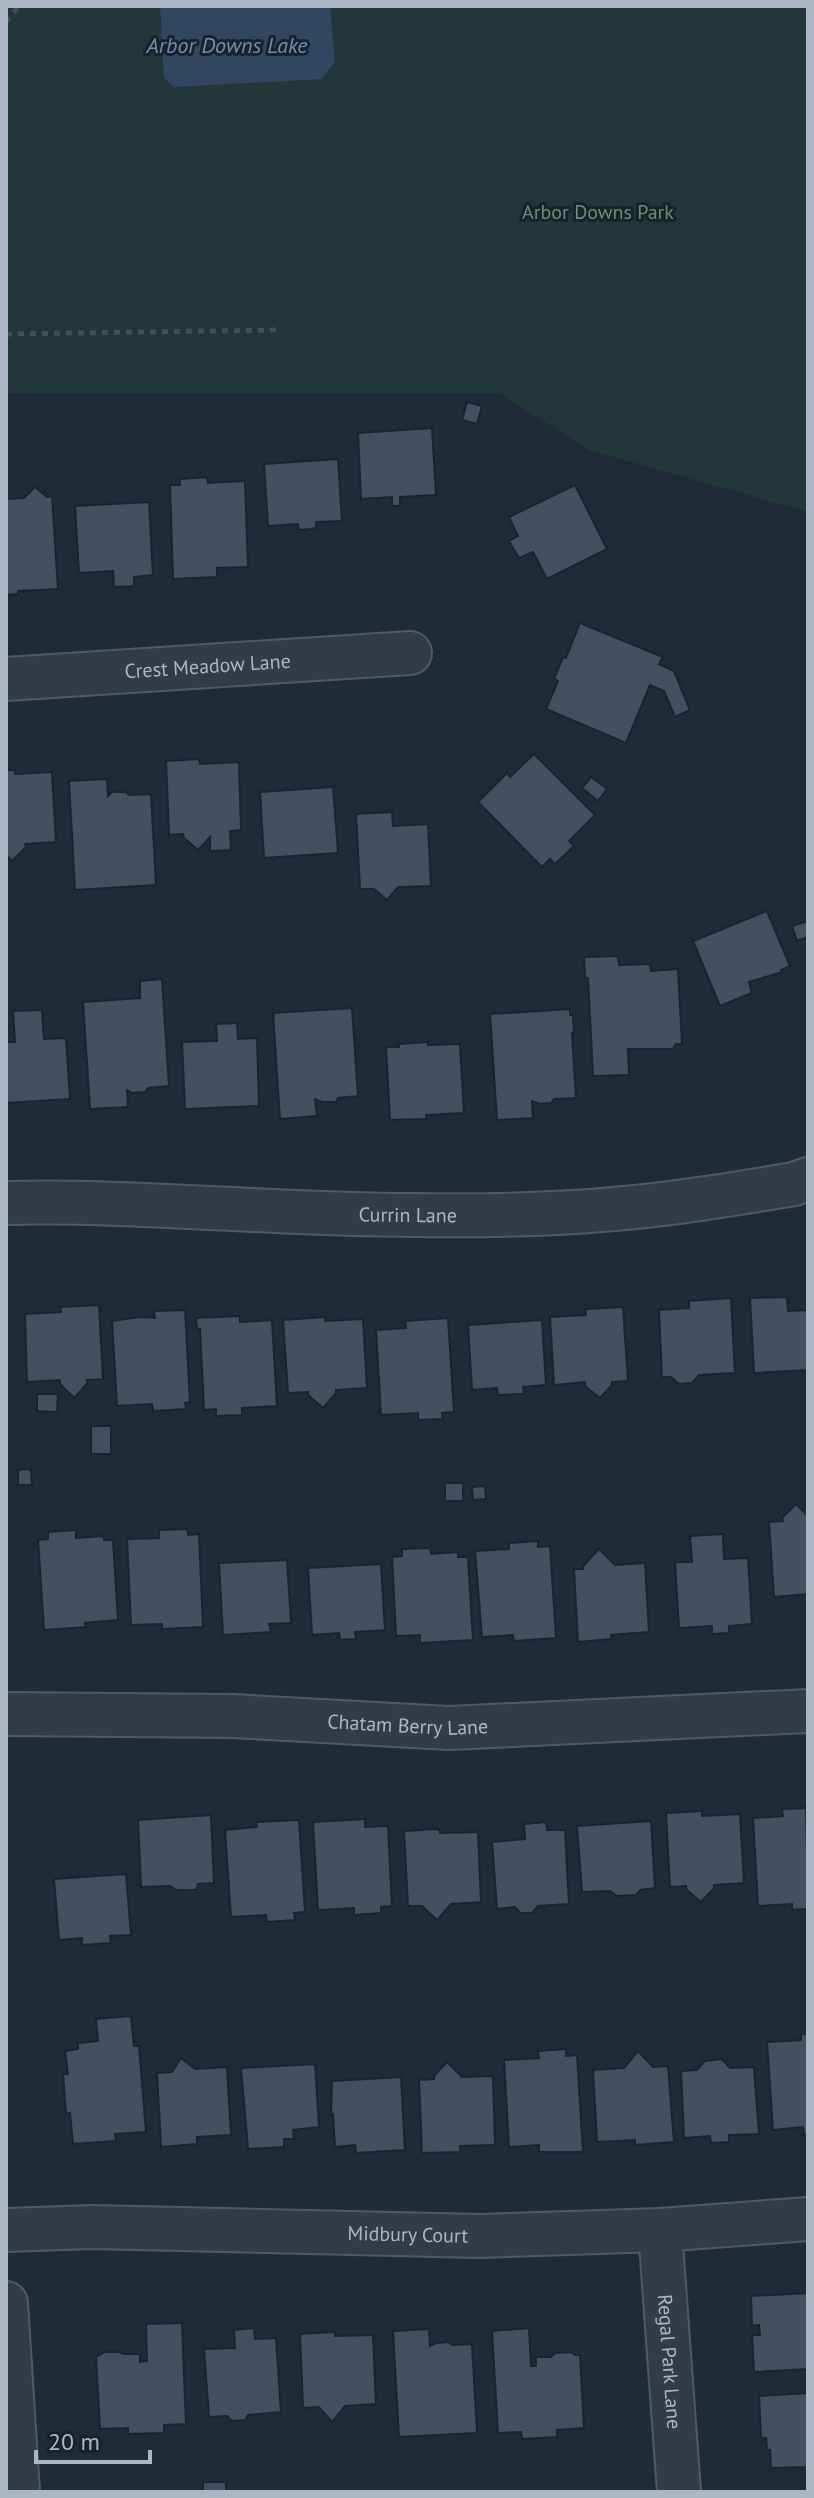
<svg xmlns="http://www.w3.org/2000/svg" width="814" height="2498" viewBox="0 0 814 2498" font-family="'PT Sans',sans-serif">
<rect width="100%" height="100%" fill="#1f2b38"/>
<polygon fill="#213739" points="6,6 808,6 808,512 588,450 500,393 6,393"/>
<polygon fill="#314760" points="160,6 330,6 335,61 322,79 174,87 164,78"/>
<g fill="#425060" stroke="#1a242f" stroke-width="2">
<polygon points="467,402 482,406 477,424 462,420"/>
<polygon points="432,428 436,495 400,497 400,506 392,506 392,497 361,499 358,433"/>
<polygon points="338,459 342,521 316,522 316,528 311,529 299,530 298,524 268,526 264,464"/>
<polygon points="207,477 208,483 245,481 248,567 217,568 217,577 173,579 170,485 180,485 180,479"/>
<polygon points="575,485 607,549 547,579 533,552 519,558 509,541 518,536 509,517"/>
<polygon points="35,487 47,497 52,496 58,589 18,591 18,594 6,595 6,499 24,498"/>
<polygon points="149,502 153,575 134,577 134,586 114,587 113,571 79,573 75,506"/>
<polygon points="580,623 663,657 659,664 674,671 690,710 675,717 664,691 650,685 626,743 546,709 558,681 554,679 563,657 566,658"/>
<polygon points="534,754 595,815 569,841 574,846 555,864 550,859 542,867 478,802 507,773 510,777"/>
<polygon points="199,759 200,764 239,762 241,830 230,831 231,850 210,851 210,837 198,850 184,838 183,834 169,835 166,761"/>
<polygon points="6,770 15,770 15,774 52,772 56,842 25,844 26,847 12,861 6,855"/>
<polygon points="591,777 607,789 598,801 582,788"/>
<polygon points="107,779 108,796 112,792 126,792 129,795 151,794 156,885 75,890 69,781"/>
<polygon points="333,787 338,853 264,858 260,792"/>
<polygon points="392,812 393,826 428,824 431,886 398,887 387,900 374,889 360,889 356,814"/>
<polygon points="767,911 790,966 781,970 782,972 749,982 752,993 720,1006 693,941"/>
<polygon points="808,921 808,937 797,941 792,926"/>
<polygon points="618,956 619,965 650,964 651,971 678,969 682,1044 676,1044 673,1049 628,1049 629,1075 593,1076 588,978 585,978 584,957"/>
<polygon points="162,979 169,1086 148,1088 145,1092 132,1093 127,1090 128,1107 90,1109 83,1002 140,998 140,981"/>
<polygon points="352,1008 358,1096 338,1098 336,1102 322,1102 315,1099 317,1116 280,1119 273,1013"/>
<polygon points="570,1009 570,1015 573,1015 574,1033 572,1033 576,1098 554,1099 551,1103 540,1104 532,1101 533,1118 497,1120 490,1014"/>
<polygon points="42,1010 44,1039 66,1038 70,1099 6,1103 6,1042 15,1042 13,1011"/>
<polygon points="237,1023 238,1039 257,1038 259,1106 185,1109 182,1042 217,1041 216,1024"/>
<polygon points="428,1042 428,1045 460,1044 464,1113 426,1115 426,1119 390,1120 386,1047 399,1047 399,1044"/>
<polygon points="787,1297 788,1311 808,1310 808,1370 754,1373 750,1298"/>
<polygon points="731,1298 735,1373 699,1375 692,1383 679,1384 671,1377 662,1377 659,1310 689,1308 689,1301"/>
<polygon points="99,1305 103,1379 87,1380 87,1384 74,1398 60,1384 60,1380 27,1382 25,1314 61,1312 60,1307"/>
<polygon points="623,1307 628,1381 612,1382 612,1385 600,1398 586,1387 585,1382 554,1385 550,1317 586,1315 585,1309"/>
<polygon points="185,1310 190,1402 185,1403 186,1409 153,1411 152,1404 117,1406 112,1321 139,1317 155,1318 154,1311"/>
<polygon points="240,1316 240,1322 272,1320 277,1406 242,1408 242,1415 216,1416 216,1409 204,1410 200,1329 197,1329 196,1318"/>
<polygon points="325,1317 325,1321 363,1319 367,1388 336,1390 336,1393 323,1408 308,1395 308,1392 288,1393 283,1320"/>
<polygon points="448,1318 454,1412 442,1413 443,1419 418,1420 418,1413 381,1415 376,1330 406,1328 405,1321"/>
<polygon points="542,1320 546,1385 523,1387 524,1394 498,1395 497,1388 472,1390 468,1325"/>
<polygon points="37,1394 58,1394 57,1412 37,1411"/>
<rect x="91" y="1426" width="20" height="28"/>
<polygon points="31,1469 32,1485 18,1485 18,1470"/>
<rect x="445" y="1483" width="18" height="18"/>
<polygon points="485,1486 486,1499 473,1500 472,1487"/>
<polygon points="796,1504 808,1516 808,1594 774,1597 769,1522 783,1521 782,1518"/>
<polygon points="187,1529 188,1535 199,1534 203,1627 162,1629 162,1624 131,1625 127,1539 159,1538 159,1530"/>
<polygon points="76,1530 76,1538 104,1536 104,1540 113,1540 118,1620 85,1623 86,1627 44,1630 38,1540 48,1539 48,1532"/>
<polygon points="723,1534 724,1559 748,1558 752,1624 729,1626 729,1633 712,1634 712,1626 679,1628 675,1562 692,1562 690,1536"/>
<polygon points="538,1541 538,1547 550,1546 556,1638 514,1641 513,1635 482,1637 475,1551 509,1549 509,1543"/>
<polygon points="430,1548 431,1554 458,1552 458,1557 468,1557 473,1640 420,1643 420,1635 396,1636 392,1557 402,1556 402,1549"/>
<polygon points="599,1549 615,1565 645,1563 649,1632 611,1635 612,1639 578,1642 574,1569 583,1569 583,1566"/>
<polygon points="287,1560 291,1623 269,1624 271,1632 223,1635 219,1563"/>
<polygon points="381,1564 385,1630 355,1632 356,1639 340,1640 339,1633 312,1635 308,1568"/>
<polygon points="806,1805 808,1909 792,1910 792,1904 758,1906 753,1818 783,1816 782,1809 805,1808"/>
<polygon points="702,1811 702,1816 740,1814 744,1883 714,1885 714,1888 701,1902 686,1889 686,1886 670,1887 666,1813"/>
<polygon points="211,1815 214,1883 198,1884 196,1890 176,1890 170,1886 141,1887 138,1820"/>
<polygon points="365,1819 365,1827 388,1826 392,1906 381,1907 381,1913 354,1915 354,1908 318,1910 313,1822"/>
<polygon points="299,1820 305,1912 294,1913 295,1920 267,1922 266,1915 231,1917 225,1830 257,1827 256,1822"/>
<polygon points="651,1821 655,1888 640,1890 636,1895 617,1896 610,1891 582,1892 577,1826"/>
<polygon points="546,1822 547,1830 565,1830 569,1904 538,1906 532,1913 520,1913 515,1907 497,1909 492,1842 525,1839 524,1824"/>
<polygon points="439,1829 440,1833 478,1832 481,1902 451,1904 437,1920 422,1906 408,1906 404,1831"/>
<polygon points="126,1874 131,1935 110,1936 111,1943 82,1945 82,1938 59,1940 54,1879"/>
<polygon points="131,2016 134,2046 139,2046 146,2132 115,2134 116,2141 73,2144 70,2113 66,2114 63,2074 68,2074 65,2051 78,2049 78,2043 98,2041 96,2019"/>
<polygon points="801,2034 808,2034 808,2135 804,2135 803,2127 773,2130 767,2042 801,2040"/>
<polygon points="566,2049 566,2056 577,2055 583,2152 539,2152 539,2145 509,2147 504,2060 539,2058 538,2051"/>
<polygon points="638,2051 653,2067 668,2066 674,2142 635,2145 635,2140 597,2142 593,2070 624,2068"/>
<polygon points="181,2058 195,2069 227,2067 231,2135 197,2137 197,2144 161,2147 157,2073 172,2072"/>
<polygon points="722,2059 730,2068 754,2067 759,2134 729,2135 729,2142 711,2143 710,2136 684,2138 681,2071 697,2070 705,2061"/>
<polygon points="447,2062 462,2077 493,2076 495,2145 460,2146 460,2152 422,2153 419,2080 434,2079 434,2076"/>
<polygon points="315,2064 319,2127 293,2130 294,2139 284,2139 284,2147 248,2149 241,2068"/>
<polygon points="401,2077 405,2150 356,2153 355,2145 335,2147 333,2114 331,2115 332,2081"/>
<polygon points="808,2293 808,2369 754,2372 752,2335 760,2335 759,2325 752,2326 751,2296"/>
<polygon points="182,2323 186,2424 164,2425 164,2433 128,2434 128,2428 100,2429 96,2357 105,2352 119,2352 124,2354 140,2354 140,2362 147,2361 146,2324"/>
<polygon points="254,2328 255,2339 276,2338 281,2412 248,2415 245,2420 232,2421 227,2416 209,2417 204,2349 235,2348 234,2330"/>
<polygon points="529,2328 531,2366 536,2366 536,2357 551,2357 555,2353 571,2352 575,2355 580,2355 584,2428 557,2430 557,2437 522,2439 521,2432 498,2433 492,2331"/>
<polygon points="429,2329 430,2346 436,2343 448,2342 452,2345 472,2344 477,2433 399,2437 393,2331"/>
<polygon points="335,2332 335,2336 373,2335 376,2404 345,2406 332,2422 319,2407 303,2408 300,2334"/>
<polygon points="808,2393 808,2467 771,2468 770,2450 767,2450 766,2438 761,2438 759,2396"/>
<rect x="203" y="2482" width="23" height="10"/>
</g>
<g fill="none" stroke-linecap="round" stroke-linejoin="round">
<defs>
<g id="street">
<path id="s1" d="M6,679L410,653"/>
<path id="s2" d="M6,1203C142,1200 277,1215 413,1215C480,1216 547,1215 614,1209C674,1204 734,1194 794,1184L808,1179"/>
<path id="s3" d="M6,1714L233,1716L449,1728L808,1711"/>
<path id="s4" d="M6,2230L92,2227L480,2236L660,2230L808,2219"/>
<path id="s5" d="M660,2230L679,2492"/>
<polyline points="6,2303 18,2492"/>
</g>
</defs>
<use href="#street" stroke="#505a66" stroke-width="46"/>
<g stroke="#3b5353" stroke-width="5" stroke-dasharray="6 6" stroke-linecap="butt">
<polyline points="6,22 19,6"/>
<polyline points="6,334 278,330"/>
</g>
<use href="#street" stroke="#323c48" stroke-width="42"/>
</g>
<g text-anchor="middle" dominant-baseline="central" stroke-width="6" stroke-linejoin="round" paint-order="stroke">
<g font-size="20" fill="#63966d" stroke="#18222d">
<text x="598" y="212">Arbor Downs Park</text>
</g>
<g font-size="20" fill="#acb7c5" stroke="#18222d">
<text stroke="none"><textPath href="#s1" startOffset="202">Crest Meadow Lane</textPath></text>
<text stroke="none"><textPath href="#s2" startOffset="402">Currin Lane</textPath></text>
<text stroke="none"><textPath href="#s3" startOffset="402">Chatam Berry Lane</textPath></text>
<text stroke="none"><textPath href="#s4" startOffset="402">Midbury Court</textPath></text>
<text stroke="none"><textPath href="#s5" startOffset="132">Regal Park Lane</textPath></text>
</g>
<g font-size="22" font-style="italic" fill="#738faf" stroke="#18222d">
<text x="227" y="45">Arbor Downs Lake</text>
</g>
</g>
<rect width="814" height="2498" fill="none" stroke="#acb7c5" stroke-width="16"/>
<path d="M36 2450v12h114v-12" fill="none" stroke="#acb7c5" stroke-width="4"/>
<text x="48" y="2450" font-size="24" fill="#acb7c5" stroke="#18222d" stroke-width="6" paint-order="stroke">20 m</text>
</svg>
